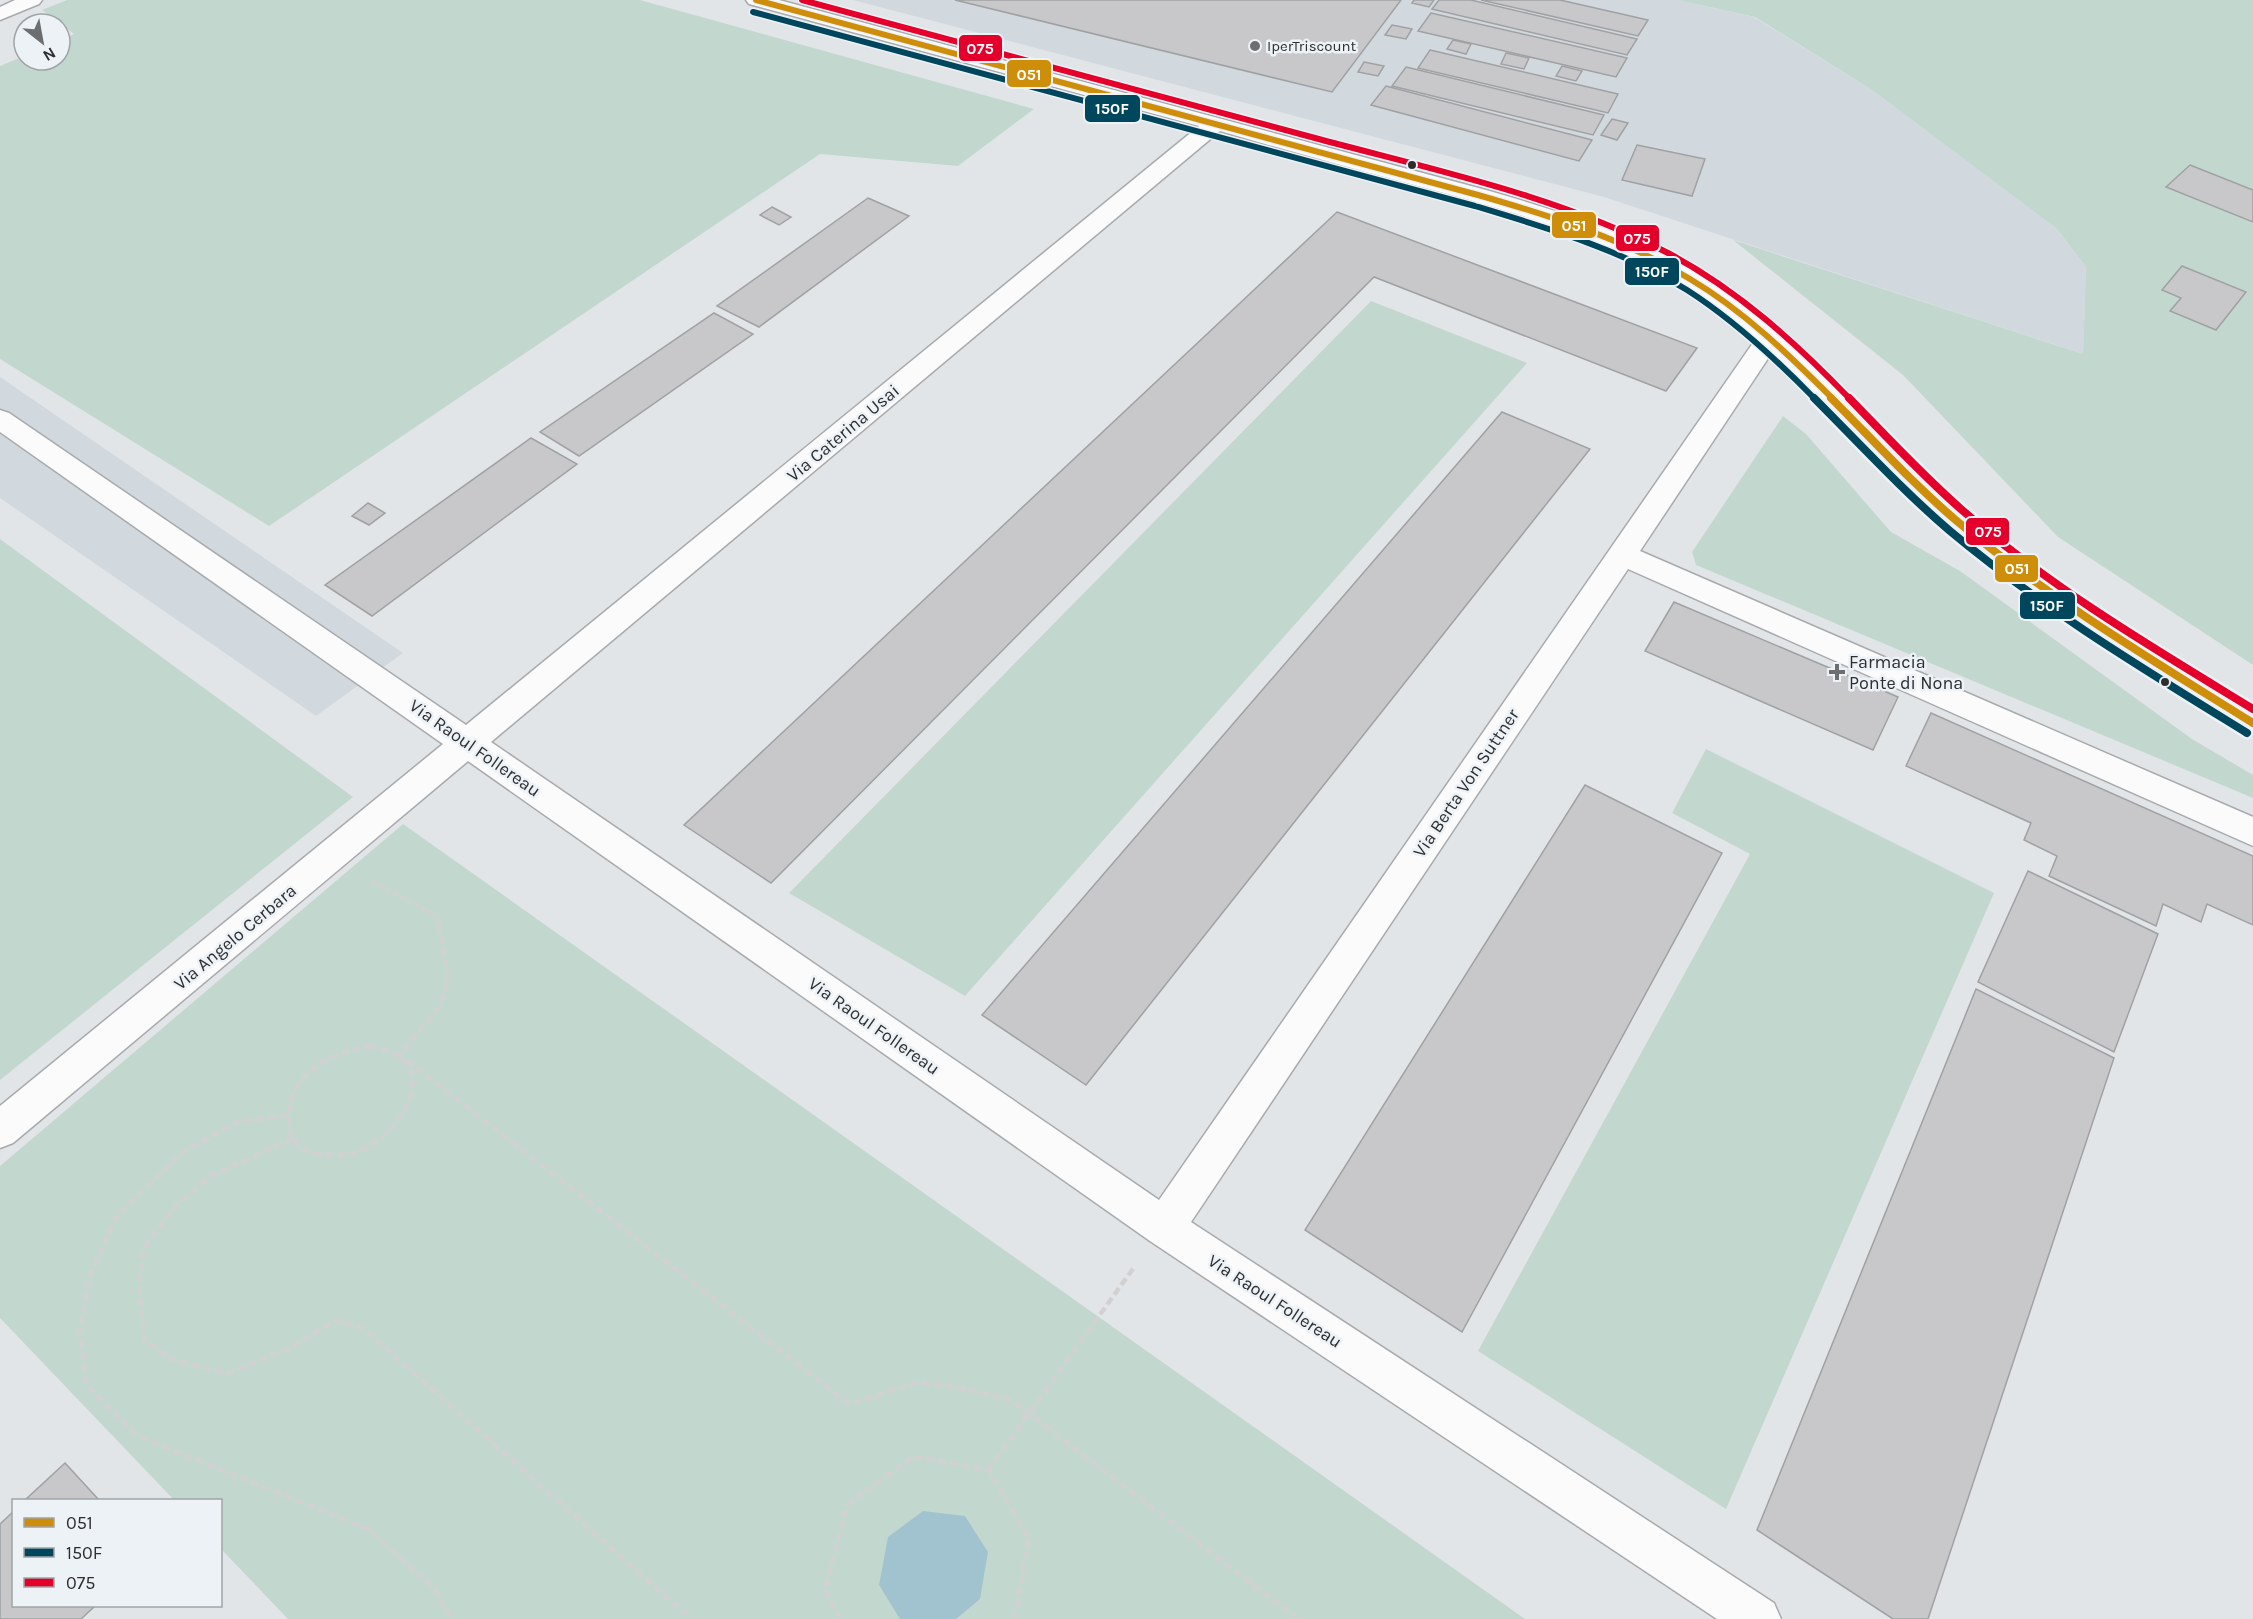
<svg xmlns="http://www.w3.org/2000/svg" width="2253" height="1619" viewBox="0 0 2253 1619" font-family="Karla,sans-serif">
<rect width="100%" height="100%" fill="#e2e5e8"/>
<g fill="#d1d9df">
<polygon points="853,0 1678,0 1754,17 1872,90 2057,229 2086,267 2083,354 1604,197"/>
<polygon points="0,377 403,653 316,716 0,498"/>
</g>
<g fill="#c2d8cf">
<polygon points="67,0 640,0 1034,109 958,166 820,154 269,526 0,359 0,66 24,56 24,60 60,60 60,40 74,34 42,10"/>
<polygon points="1678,0 2253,0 2253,665 2058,537 1903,375 1733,240 2083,354 2086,267 2057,229 1872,90 1755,17"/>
<polygon points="1371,301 1527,363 965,996 789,893"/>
<polygon points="1783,416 1806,434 1891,532 1960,571 2192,739 2253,775 2253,798 1696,565 1692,552"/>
<polygon points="0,539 353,797 0,1080"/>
<polygon points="1706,749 1994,893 1726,1509 1478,1351 1750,854 1672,813"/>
<polygon points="403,824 1525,1619 288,1619 221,1549 220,1500 174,1500 0,1318 0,1166"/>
</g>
<polygon fill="#a1c3cf" points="923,1511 965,1516 988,1552 980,1599 956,1619 900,1619 879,1585 888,1537"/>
<g fill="#c8c8ca" stroke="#a0a1a3" stroke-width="1.5">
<polygon points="955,0 1401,0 1332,92"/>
<polygon points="1414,0 1434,0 1429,7 1412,3"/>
<polygon points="1439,0 1471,0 1637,39 1627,55 1432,9"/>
<polygon points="1481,0 1560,0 1648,20 1638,36"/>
<polygon points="1431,13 1627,58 1616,77 1418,31"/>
<polygon points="1392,25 1412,29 1406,39 1385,35"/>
<polygon points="1453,40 1471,44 1466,54 1447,49"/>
<polygon points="1430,50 1618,94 1608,113 1418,68"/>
<polygon points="1506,53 1529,58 1524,69 1501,64"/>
<polygon points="1364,62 1384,66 1378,76 1358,72"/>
<polygon points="1562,66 1582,71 1576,81 1556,76"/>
<polygon points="1406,67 1604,115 1593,135 1392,86"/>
<polygon points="1386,86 1592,140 1579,161 1371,105"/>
<polygon points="1612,119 1628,123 1617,140 1601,135"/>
<polygon points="1637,145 1705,159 1692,196 1622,180"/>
<polygon points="2190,165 2253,190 2253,222 2166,187"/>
<polygon points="868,198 909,216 759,327 717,306"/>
<polygon points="772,207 791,217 779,225 760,215"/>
<polygon points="1337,212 1697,348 1666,391 1374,277 771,883 684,825"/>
<polygon points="2182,266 2246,292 2216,330 2170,311 2181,298 2162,290"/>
<polygon points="714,313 753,334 579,456 540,432"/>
<polygon points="1502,412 1590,449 1086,1085 982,1015"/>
<polygon points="531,438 577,464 372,616 325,585"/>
<polygon points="368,503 385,513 369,525 352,516"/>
<polygon points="1674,602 1898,697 1873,750 1645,651"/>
<polygon points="1931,713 2253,856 2253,925 2207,904 2201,922 2163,904 2156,926 2049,876 2057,856 2024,840 2031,823 1906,766"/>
<polygon points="1585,785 1722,853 1462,1332 1305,1230"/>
<polygon points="2028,871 2158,934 2114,1052 1978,982"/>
<polygon points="1976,989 2114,1058 1928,1619 1893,1619 1757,1530"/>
<polygon points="65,1463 99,1500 25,1500"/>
<polygon points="14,1511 14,1606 95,1606 81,1619 0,1619 0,1524"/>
</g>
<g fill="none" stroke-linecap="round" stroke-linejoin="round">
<defs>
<g id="street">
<polygon points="15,0 42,0 39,4 0,20 0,7"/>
<path d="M746,0H779L1486,190C1570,214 1655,241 1728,292C1818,356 1884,446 1969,516C2057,588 2155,648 2253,707V735L2242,732C2141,668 2036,606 1946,528C1884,474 1830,412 1771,354L1640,551L2253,817V846L1628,569L1191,1222L1774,1603L1781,1619H1717L1150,1241L468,761L13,1143L0,1148V1106L443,744L0,432V410L9,413L466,725L1199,126L749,4ZM1220,131C1279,148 1339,165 1399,181C1528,215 1653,249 1755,340L1159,1200L491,742Z"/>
</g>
</defs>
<use href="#street" stroke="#a8aaac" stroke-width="3"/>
<polyline stroke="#d1d1d2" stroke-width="4" stroke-dasharray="5 3" stroke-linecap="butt" points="372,882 438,916 439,925"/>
<g stroke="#d1d1d2" stroke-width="4.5" stroke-dasharray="8 4" stroke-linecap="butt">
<polyline points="439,924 448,980 439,1007 400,1055 849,1404 919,1382 971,1390 1013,1401 1298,1619"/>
<path d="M369,1046C377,1048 388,1050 395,1054C399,1055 402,1060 405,1063C429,1091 391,1135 366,1148C350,1156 334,1156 317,1154C279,1149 284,1098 304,1077C322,1059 345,1050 369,1046Z"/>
<polyline points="288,1115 238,1122 181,1153 117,1216 89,1278 80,1333 87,1386 138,1436 368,1529 434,1588 451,1619"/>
<polyline points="293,1139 210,1176 175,1207 144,1247 139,1282 144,1339 171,1359 227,1374 290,1348 336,1320 363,1328 691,1619"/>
<polyline points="988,1470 1135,1266"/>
<polyline points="840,1619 825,1590 847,1505 914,1456 988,1470 1029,1539 1014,1619"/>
</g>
<use href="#street" fill="#fbfbfc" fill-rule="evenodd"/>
<defs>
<path id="bus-1-far1" d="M756,0L1478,195C1551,216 1624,239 1690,279C1744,311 1789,355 1833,399"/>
<path id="bus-1" d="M1831,398C1873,440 1913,484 1958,522C2050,599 2152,660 2253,723"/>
<path id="bus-2-far1" d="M753,12L1475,206C1548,228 1622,250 1687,290C1734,320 1776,359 1815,399"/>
<path id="bus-2" d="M1814,398C1859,443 1902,490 1950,531C2042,608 2145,670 2247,733"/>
<path id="bus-3-far1" d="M802,0C973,46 1144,92 1315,138C1434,170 1559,196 1668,253C1738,290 1796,343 1850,399"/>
<path id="bus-3" d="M1849,398C1886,436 1922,475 1962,510C2051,588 2153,648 2253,709"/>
</defs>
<use href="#bus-1-far1" stroke="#edf2f7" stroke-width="9"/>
<use href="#bus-1" stroke="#edf2f7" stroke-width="13"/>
<use href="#bus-2-far1" stroke="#edf2f7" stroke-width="9"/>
<use href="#bus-2" stroke="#edf2f7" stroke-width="13"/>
<use href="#bus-3-far1" stroke="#edf2f7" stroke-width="9"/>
<use href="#bus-3" stroke="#edf2f7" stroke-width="13"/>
<use href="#bus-1-far1" stroke="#cf8e0a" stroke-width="6"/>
<use href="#bus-1" stroke="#cf8e0a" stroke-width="8"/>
<use href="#bus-2-far1" stroke="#00475d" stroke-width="6"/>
<use href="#bus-2" stroke="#00475d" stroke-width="8"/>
<use href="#bus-3-far1" stroke="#e4002b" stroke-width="6"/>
<use href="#bus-3" stroke="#e4002b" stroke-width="8"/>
</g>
<g fill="#6c6e70" stroke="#edf2f7" stroke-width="2">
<circle cx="1255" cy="46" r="6"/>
<path d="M1834 663h6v6h6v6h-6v6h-6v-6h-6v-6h6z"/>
</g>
<g fill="#2d2e30" stroke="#edf2f7" stroke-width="2">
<circle cx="1412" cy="165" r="5"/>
<circle cx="2165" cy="682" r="5"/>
</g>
<g text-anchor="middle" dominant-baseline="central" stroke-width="5" stroke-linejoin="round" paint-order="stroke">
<g font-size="15" fill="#2d2e30" stroke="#edf2f7" text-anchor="start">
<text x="1267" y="46">IperTriscount</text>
</g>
<g font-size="18" fill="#2d2e30" stroke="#edf2f7">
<text transform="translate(843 433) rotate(-40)">Via Caterina Usai</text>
<text transform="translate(475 748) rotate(35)">Via Raoul Follereau</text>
<text transform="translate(1466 783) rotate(-56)">Via Berta Von Suttner</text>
<text transform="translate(235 937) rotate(-40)">Via Angelo Cerbara</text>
<text transform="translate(874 1026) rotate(35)">Via Raoul Follereau</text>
<text transform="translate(1275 1301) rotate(33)">Via Raoul Follereau</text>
</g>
<g font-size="18" fill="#2d2e30" stroke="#edf2f7" text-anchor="start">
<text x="1849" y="662">Farmacia<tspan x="1849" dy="21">Ponte di Nona</tspan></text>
</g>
</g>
<g stroke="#edf2f7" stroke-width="2">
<rect x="958" y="34" width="45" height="28" rx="6" fill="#e4002b"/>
<rect x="1006" y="59" width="46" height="29" rx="6" fill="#cf8e0a"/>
<rect x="1084" y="94" width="57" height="29" rx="6" fill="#00475d"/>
<rect x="1551" y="211" width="46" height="28" rx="6" fill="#cf8e0a"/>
<rect x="1615" y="224" width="45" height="28" rx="6" fill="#e4002b"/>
<rect x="1624" y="257" width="56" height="29" rx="6" fill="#00475d"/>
<rect x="1965" y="517" width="45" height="29" rx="6" fill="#e4002b"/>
<rect x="1994" y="554" width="45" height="29" rx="6" fill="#cf8e0a"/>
<rect x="2019" y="591" width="57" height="29" rx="6" fill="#00475d"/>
</g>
<g font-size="16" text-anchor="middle" font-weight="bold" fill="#fff">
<text x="980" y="54">075</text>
<text x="1029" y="80">051</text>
<text x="1112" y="114">150F</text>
<text x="1574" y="231">051</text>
<text x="1637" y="244">075</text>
<text x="1652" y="277">150F</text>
<text x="1988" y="537">075</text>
<text x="2017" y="574">051</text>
<text x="2047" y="611">150F</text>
</g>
<rect x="12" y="1499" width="210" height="108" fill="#edf2f7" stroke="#a0a4a7" stroke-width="1.5"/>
<rect x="24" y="1518" width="30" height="9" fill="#cf8e0a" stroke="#a0a4a7" stroke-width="1.5"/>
<text x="66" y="1529" font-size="18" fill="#2d2e30">051</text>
<rect x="24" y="1548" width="30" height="9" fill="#00475d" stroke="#a0a4a7" stroke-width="1.5"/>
<text x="66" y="1559" font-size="18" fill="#2d2e30">150F</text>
<rect x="24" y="1578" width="30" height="9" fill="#e4002b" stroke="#a0a4a7" stroke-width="1.5"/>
<text x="66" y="1589" font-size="18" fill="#2d2e30">075</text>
<g transform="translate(42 42) rotate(149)"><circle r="28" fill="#edf2f7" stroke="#a0a4a7" stroke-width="1.5"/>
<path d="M0-4.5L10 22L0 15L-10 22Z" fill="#6c6e70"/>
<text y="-9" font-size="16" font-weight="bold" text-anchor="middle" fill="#2d2e30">N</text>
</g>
</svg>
